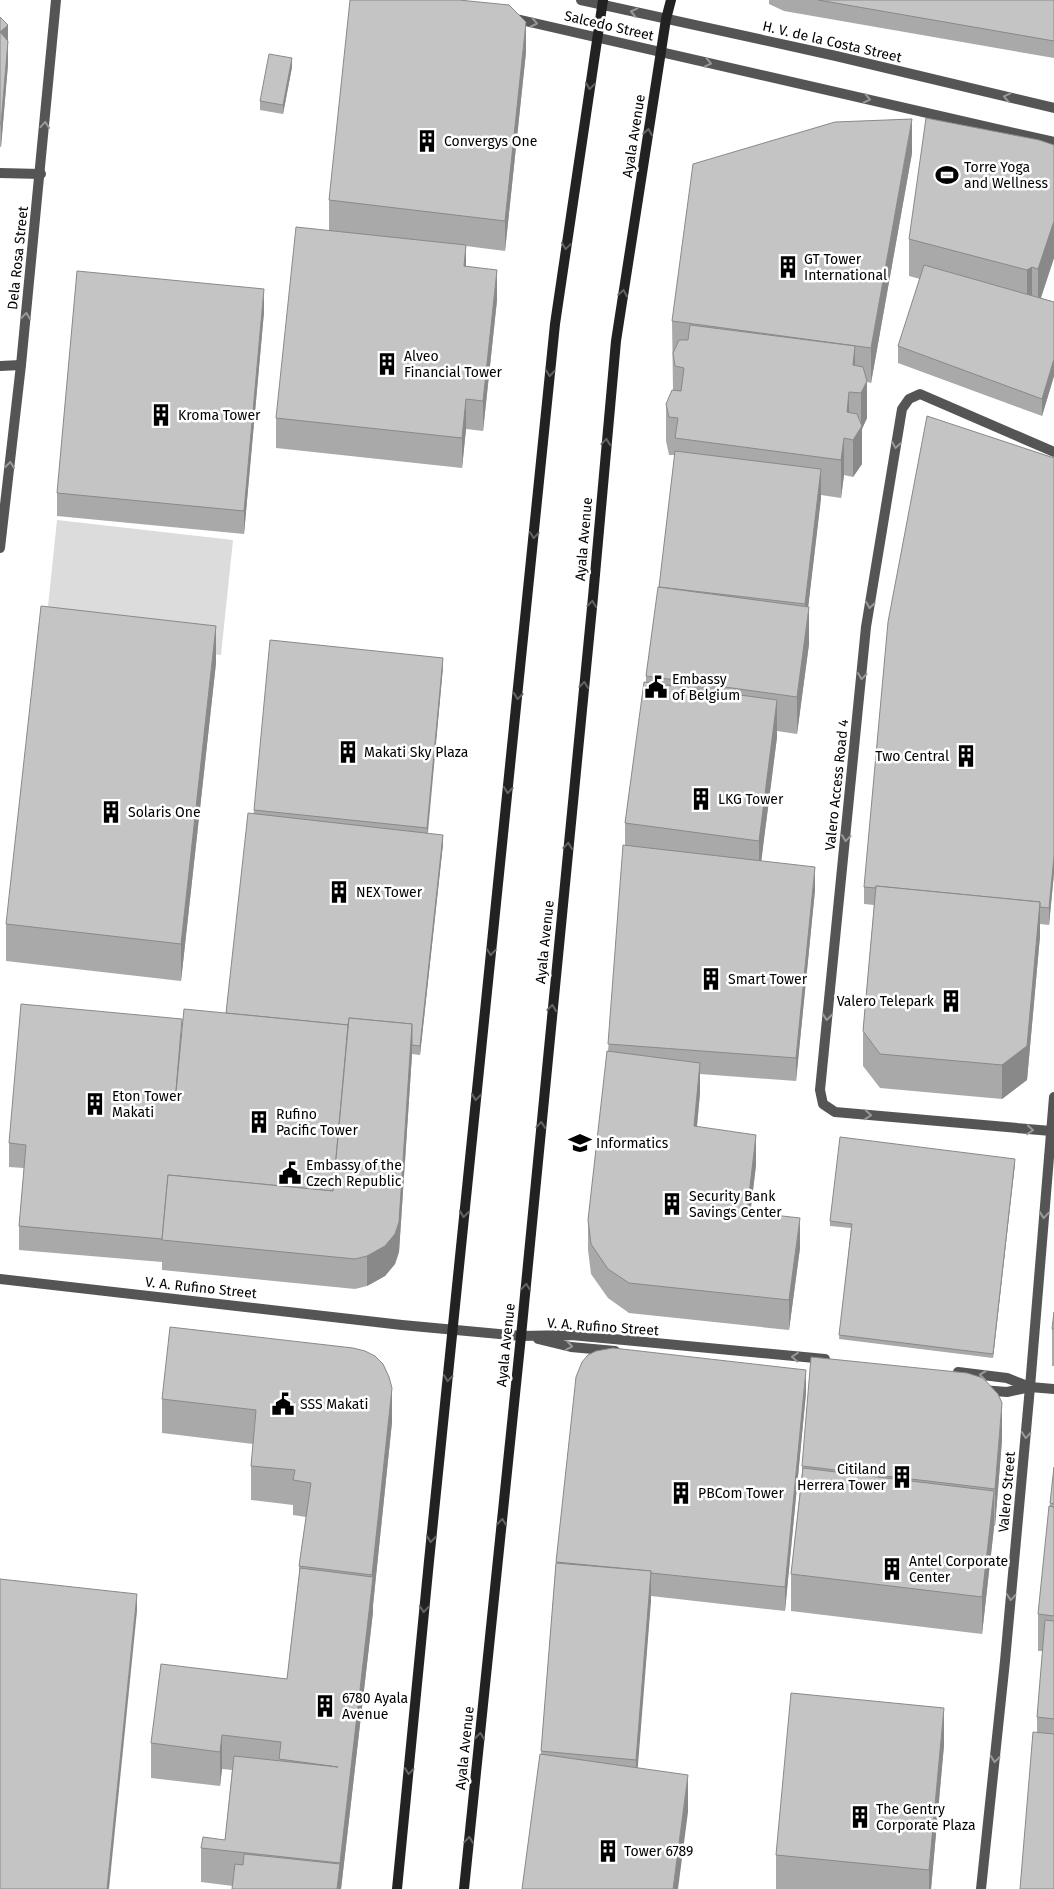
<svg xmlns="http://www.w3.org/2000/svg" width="1054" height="1889" viewBox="0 0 1054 1889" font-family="'Fira Sans',sans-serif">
<rect width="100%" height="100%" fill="#fff"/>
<polygon fill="#dcdcdc" points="57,520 233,540 221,655 45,635"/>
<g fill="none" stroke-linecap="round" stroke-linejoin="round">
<g stroke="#555" stroke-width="10">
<polyline points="0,173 41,174"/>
<polyline points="0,366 21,365"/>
<polyline points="1051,1131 835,1112 823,1104 820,1090 866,627 902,409 909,399 920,394 1054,452"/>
<polyline points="1030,1387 1054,1389"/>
</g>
<g stroke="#555" stroke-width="10">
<polyline points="581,0 836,56 1054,108"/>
<polyline points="512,18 1054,142"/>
<polyline points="0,548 21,365 56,0"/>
<polyline points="0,1279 402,1325 521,1336 571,1335 825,1359"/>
<polyline points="538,1339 571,1347 615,1351"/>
<polyline points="958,1372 1007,1378 1030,1387"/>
<polyline points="982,1390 1007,1392 1030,1387"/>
<polyline points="981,1889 1005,1661 1030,1387 1054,1097"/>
</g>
<g stroke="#222" stroke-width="10">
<polyline points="397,1889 429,1561 555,324 603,0"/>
<polyline points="464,1889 521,1336 593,597 616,341 666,19 671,0"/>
</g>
</g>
<g fill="#a9a9a9">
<polygon points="769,0 1054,0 1054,58 784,11 769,4"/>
<polygon points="0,17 8,40 8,64 1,147 0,147"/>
<polygon points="526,52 505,251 466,246 466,266 497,300 483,431 466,429 462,468 276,448 276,418 329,230 329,200"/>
<polygon points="292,67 283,114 260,110 260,101"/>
<polygon points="1054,145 1054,258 1041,298 1054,302 1054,376 1042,416 898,363 898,346 920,279 909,276 909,239"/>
<polygon points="912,153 871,383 867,382 867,418 862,429 862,464 853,477 844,475 841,498 821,495 808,607 809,644 797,734 777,731 777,737 761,861 815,890 796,1081 700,1074 700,1093 697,1127 756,1165 750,1213 800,1248 789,1330 629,1313 608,1298 591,1274 588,1250 588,1220 608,1051 625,846 625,823 646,682 646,676 659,587 675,455 669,455 666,441 666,404 673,390 672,321"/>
<polygon points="264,312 244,534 57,516 57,493"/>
<polygon points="1054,458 1054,873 1049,925 1040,924 1040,936 1027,1080 1002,1099 880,1088 863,1066 863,1031 874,905 864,904 864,887"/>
<polygon points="216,663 181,981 6,961 6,924"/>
<polygon points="443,667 428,833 443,844 420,1055 412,1054 399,1252 395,1264 385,1276 367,1286 355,1289 162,1270 162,1262 19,1250 19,1226 24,1168 9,1167 9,1143 182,1033 226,1013 254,810"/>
<polygon points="1015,1163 993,1358 839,1339 851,1228 830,1226 830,1221"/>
<polygon points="1054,1312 1054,1366 1052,1366 1052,1329"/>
<polygon points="806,1393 785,1611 651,1596 637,1768 688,1812 541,1754 556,1562"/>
<polygon points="162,1399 392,1422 373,1605 373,1612 341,1889 232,1889 233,1886 201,1882 201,1848 225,1840 232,1770 222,1769 220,1786 151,1778 151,1743 287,1679 299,1574 299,1566 306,1517 293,1515 293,1505 251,1500 251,1466 253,1444 162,1433"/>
<polygon points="1002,1440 995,1526 994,1526 982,1634 791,1611 791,1574 802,1472 802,1466"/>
<polygon points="1054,1467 1054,1889 1037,1732 1037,1717 1043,1651 1038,1651 1038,1614"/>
<polygon points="944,1745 931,1889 776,1889 776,1855"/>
</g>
<g fill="#898989">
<polygon points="526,22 526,52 505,251 505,221"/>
<polygon points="8,25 8,48 0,32"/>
<polygon points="8,41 8,64 1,147 1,124"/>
<polygon points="292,58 292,67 283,114 283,105"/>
<polygon points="912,119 912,153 871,383 871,348"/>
<polygon points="1054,221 1054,258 1038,306 1038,269"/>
<polygon points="466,245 466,275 464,266"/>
<polygon points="1032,267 1032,305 1027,307 1027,270"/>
<polygon points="497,270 497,300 483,431 483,401"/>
<polygon points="264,289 264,312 244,534 244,511"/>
<polygon points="855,346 855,383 853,365"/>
<polygon points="1054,359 1054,376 1042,416 1042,399"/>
<polygon points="867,381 867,418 862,429 862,464 853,477 853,440 861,428 861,393"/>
<polygon points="849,392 849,429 847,412"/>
<polygon points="466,399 466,429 462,468 462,438"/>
<polygon points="844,438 844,475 841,498 841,460"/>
<polygon points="821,469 821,499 805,634 805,604"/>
<polygon points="809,607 809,644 797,734 797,697"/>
<polygon points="216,626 216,663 181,981 181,944"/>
<polygon points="443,658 443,667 427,837 427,828"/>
<polygon points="777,700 777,737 759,879 759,841"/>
<polygon points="443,835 443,844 420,1055 420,1046"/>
<polygon points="1054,856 1054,873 1049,925 1049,908"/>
<polygon points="815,867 815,890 796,1081 796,1058"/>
<polygon points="1040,902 1040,936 1027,1080 1002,1099 1002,1065"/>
<polygon points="412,1024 412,1054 399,1252 395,1264 385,1276 367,1286 367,1256"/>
<polygon points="700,1063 700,1093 694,1156 694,1126"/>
<polygon points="756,1135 756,1165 747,1242 747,1212"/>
<polygon points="1015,1159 1015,1163 993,1358 993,1354"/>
<polygon points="800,1218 800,1248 789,1330 789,1300"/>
<polygon points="806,1370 806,1393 785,1611 785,1587"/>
<polygon points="392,1388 392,1422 373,1605 373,1612 341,1889 340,1889 340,1863 372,1581 372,1575"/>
<polygon points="1002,1403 1002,1440 995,1526 995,1489"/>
<polygon points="994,1491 994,1528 982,1634 982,1597"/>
<polygon points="651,1571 651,1601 636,1790 636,1760"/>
<polygon points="137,1594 137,1611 109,1889 107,1889"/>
<polygon points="944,1708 944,1745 931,1889 929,1889 929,1870"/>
<polygon points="222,1735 222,1769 220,1786 220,1752"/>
<polygon points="688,1775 688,1812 678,1889 673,1889"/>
<polygon points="340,1864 340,1889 337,1889"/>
</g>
<g fill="#c4c4c4" stroke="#898989">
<polygon points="350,0 459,0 509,5 526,22 505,221 329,200"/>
<polygon points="818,0 1054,0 1054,41"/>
<polygon points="0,17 8,25 0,32 8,41 1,124 0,124"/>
<polygon points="269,54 292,58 283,105 260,101"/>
<polygon points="926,118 1039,140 1054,145 1054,221 1038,269 1032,267 1027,270 909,239"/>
<polygon points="912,119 871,348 672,321 693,164 835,122"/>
<polygon points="296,227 466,245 464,266 497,270 483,401 466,399 462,438 276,418"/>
<polygon points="924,265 1054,302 1054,359 1042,399 898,346"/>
<polygon points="77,271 264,289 244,511 57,493"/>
<polygon points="690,325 855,346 853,365 863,367 867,381 861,393 849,392 847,412 857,414 862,426 853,440 844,438 841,460 675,438 678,418 669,417 666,404 672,390 681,391 684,368 675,366 673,353 679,340 688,340"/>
<polygon points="927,416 1054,458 1054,856 1049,908 1040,907 1040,902 876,886 875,888 864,887 888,622"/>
<polygon points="675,451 821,469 805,604 659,587"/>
<polygon points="658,587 809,607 797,697 646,676"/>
<polygon points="41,606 216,626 181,944 6,924"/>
<polygon points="270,640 443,658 427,828 254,810"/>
<polygon points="644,682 777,700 759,841 625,823"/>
<polygon points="248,813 443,835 420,1046 412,1045 412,1024 349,1018 348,1025 226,1013"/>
<polygon points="623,845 815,867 796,1058 608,1044"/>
<polygon points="876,886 1040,902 1027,1046 1002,1065 880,1054 863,1031"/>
<polygon points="21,1004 182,1019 175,1102 184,1009 348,1025 333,1191 168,1175 162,1239 19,1226 26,1145 9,1143"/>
<polygon points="349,1018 412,1024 399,1222 395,1234 385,1246 367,1256 355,1259 162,1240 168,1175 333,1191"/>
<polygon points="607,1051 700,1063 694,1126 756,1135 747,1212 800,1218 789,1300 629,1283 608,1269 591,1244 588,1220"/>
<polygon points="840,1137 1015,1159 993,1354 839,1335 852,1224 830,1221"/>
<polygon points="1054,1312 1054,1329 1052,1329"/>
<polygon points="170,1327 353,1348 365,1351 375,1356 383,1364 389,1377 392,1388 372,1575 299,1566 311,1483 293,1480 295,1470 251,1466 256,1410 162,1399"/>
<polygon points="613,1348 806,1370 785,1587 651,1573 651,1571 556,1562 576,1377 582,1362 588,1355 596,1351"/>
<polygon points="811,1357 967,1373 983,1378 998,1394 1002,1403 995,1489 802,1466"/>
<polygon points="1054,1467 1054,1504 1050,1503"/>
<polygon points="803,1468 994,1491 982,1597 791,1574"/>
<polygon points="1049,1506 1054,1507 1054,1616 1038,1614"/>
<polygon points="556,1563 651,1571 636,1760 541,1751"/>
<polygon points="300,1568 373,1577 340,1863 201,1848 203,1837 225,1840 234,1756 338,1767 279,1759 281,1742 222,1735 220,1752 151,1743 161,1664 287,1679"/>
<polygon points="0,1579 137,1594 107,1889 0,1889"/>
<polygon points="1045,1620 1054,1621 1054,1719 1037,1717"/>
<polygon points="791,1693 944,1708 929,1870 776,1855"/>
<polygon points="1033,1732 1054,1734 1054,1889 1020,1889"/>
<polygon points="540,1754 688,1775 673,1889 522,1889"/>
<polygon points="244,1854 340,1864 337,1889 232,1889 235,1864 243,1865"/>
</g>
<defs><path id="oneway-chevron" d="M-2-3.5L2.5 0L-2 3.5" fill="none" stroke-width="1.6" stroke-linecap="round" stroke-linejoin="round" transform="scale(1.25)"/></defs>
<g stroke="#999">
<use href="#oneway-chevron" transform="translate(634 12) rotate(-167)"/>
<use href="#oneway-chevron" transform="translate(534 23) rotate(13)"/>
<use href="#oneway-chevron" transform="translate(708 63) rotate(13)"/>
<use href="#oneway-chevron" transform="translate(1007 97) rotate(-167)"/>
<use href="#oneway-chevron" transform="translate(867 99) rotate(13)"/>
<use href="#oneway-chevron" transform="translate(45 125) rotate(-85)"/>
<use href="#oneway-chevron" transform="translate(26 316) rotate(-84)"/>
<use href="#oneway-chevron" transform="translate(896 445) rotate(99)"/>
<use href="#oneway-chevron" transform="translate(10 465) rotate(-83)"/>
<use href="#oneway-chevron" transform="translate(870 605) rotate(99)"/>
<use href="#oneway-chevron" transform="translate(862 676) rotate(96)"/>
<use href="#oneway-chevron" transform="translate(846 838) rotate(96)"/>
<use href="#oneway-chevron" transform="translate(827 1017) rotate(96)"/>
<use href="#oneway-chevron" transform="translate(868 1115) rotate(5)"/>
<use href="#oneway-chevron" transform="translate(1030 1130) rotate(5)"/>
<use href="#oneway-chevron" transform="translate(1044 1215) rotate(95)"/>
<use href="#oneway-chevron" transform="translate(569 1346) rotate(10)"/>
<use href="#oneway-chevron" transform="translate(795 1357) rotate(-175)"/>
<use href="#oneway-chevron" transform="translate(983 1375) rotate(-174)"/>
<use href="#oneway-chevron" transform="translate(1026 1435) rotate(95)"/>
<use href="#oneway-chevron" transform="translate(1011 1597) rotate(95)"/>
<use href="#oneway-chevron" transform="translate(995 1759) rotate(96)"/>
</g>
<g stroke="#646464">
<use href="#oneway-chevron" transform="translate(590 86) rotate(98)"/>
<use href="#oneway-chevron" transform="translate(648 132) rotate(-81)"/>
<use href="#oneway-chevron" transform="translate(566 246) rotate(98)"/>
<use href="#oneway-chevron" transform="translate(623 293) rotate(-81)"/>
<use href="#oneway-chevron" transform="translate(550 373) rotate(95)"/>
<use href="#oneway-chevron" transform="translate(606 442) rotate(-85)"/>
<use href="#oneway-chevron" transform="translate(534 535) rotate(96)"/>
<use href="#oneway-chevron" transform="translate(592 604) rotate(-84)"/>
<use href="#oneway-chevron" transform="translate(584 685) rotate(-84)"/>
<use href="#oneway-chevron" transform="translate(518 696) rotate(96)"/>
<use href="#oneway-chevron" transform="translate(508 790) rotate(96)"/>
<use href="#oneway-chevron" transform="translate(568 846) rotate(-84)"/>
<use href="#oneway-chevron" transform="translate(491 952) rotate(96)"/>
<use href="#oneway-chevron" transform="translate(552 1008) rotate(-84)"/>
<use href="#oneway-chevron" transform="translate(476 1097) rotate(96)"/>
<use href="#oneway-chevron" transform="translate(541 1125) rotate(-85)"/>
<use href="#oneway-chevron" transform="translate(464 1214) rotate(96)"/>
<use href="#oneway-chevron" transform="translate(526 1287) rotate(-85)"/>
<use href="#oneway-chevron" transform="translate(448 1378) rotate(96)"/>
<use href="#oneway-chevron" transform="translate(502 1522) rotate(-84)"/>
<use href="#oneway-chevron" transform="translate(431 1539) rotate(96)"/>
<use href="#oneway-chevron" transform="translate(424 1609) rotate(95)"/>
<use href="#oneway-chevron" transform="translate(480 1736) rotate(-84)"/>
<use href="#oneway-chevron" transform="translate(409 1771) rotate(95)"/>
<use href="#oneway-chevron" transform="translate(469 1840) rotate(-84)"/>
</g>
<defs>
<symbol id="building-bare" viewBox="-9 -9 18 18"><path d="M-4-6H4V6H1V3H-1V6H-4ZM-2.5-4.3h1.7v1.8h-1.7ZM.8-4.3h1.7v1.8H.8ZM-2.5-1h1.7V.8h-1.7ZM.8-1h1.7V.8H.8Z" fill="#000" stroke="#fff" stroke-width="2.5" paint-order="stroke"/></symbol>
<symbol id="stadium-bare" viewBox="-9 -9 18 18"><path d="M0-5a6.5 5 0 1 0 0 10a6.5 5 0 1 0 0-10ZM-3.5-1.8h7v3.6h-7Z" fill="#000" stroke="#fff" stroke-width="2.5" paint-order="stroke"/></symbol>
<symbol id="civic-bare" viewBox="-9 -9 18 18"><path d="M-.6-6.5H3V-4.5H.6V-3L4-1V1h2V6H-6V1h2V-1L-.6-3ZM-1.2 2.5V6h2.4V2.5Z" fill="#000" stroke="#fff" stroke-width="2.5" paint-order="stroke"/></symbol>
<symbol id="school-bare" viewBox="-9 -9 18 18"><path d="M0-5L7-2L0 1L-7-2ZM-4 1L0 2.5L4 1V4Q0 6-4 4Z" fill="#000" stroke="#fff" stroke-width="2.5" paint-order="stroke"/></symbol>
</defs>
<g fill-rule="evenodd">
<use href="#building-bare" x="411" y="125" width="32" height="32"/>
<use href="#stadium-bare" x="931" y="159" width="32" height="32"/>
<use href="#building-bare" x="772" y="251" width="32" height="32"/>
<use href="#building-bare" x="371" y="348" width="32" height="32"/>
<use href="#building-bare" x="145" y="399" width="32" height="32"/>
<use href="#civic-bare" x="640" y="671" width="32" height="32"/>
<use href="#building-bare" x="332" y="736" width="32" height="32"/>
<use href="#building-bare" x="950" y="740" width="32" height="32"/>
<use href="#building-bare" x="685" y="783" width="32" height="32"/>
<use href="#building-bare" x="95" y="796" width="32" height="32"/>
<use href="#building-bare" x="323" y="876" width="32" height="32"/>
<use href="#building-bare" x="695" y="963" width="32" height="32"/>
<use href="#building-bare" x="935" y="985" width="32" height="32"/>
<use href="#building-bare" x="79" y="1088" width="32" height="32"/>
<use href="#building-bare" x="243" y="1106" width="32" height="32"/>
<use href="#school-bare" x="564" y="1127" width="32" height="32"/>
<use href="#civic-bare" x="274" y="1157" width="32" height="32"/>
<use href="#building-bare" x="656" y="1188" width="32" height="32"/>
<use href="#civic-bare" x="267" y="1388" width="32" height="32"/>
<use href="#building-bare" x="886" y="1461" width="32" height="32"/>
<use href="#building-bare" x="665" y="1477" width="32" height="32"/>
<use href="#building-bare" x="876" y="1553" width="32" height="32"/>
<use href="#building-bare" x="309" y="1690" width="32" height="32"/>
<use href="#building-bare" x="844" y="1801" width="32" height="32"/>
<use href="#building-bare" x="592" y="1835" width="32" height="32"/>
</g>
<g text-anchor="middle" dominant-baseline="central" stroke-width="5" stroke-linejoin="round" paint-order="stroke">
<g font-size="14" fill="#000" stroke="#fff">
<text transform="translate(609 26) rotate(13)">Salcedo Street</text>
<text transform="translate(832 42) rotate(13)">H. V. de la Costa Street</text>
<text transform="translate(634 136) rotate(-81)">Ayala Avenue</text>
<text transform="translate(18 258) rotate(-84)">Dela Rosa Street</text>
<text transform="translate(584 539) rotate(-85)">Ayala Avenue</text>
<text transform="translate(837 785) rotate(-84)">Valero Access Road 4</text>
<text transform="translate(545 942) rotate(-84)">Ayala Avenue</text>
<text transform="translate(201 1288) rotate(6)">V. A. Rufino Street</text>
<text transform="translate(603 1327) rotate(4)">V. A. Rufino Street</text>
<text transform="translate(506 1345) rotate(-84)">Ayala Avenue</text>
<text transform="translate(1007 1492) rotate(-85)">Valero Street</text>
<text transform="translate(465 1748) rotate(-84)">Ayala Avenue</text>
</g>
<g font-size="14" fill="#000" stroke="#fff" text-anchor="start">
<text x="444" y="141">Convergys One</text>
<text x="964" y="167">Torre Yoga<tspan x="964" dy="16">and Wellness</tspan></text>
<text x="804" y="259">GT Tower<tspan x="804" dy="16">International</tspan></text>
<text x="404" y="356">Alveo<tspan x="404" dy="16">Financial Tower</tspan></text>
<text x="178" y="415">Kroma Tower</text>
<text x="672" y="679">Embassy<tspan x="672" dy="16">of Belgium</tspan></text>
<text x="364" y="752">Makati Sky Plaza</text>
<text x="949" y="756" text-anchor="end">Two Central</text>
<text x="718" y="799">LKG Tower</text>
<text x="128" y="812">Solaris One</text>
<text x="356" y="892">NEX Tower</text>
<text x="728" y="979">Smart Tower</text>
<text x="934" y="1001" text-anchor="end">Valero Telepark</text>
<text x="112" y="1096">Eton Tower<tspan x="112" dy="16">Makati</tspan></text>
<text x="276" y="1114">Rufino<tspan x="276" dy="16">Pacific Tower</tspan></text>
<text x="596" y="1143">Informatics</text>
<text x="306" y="1165">Embassy of the<tspan x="306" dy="16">Czech Republic</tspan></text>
<text x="689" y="1196">Security Bank<tspan x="689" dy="16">Savings Center</tspan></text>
<text x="300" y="1404">SSS Makati</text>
<text x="886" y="1469" text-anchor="end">Citiland<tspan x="886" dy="16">Herrera Tower</tspan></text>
<text x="698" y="1493">PBCom Tower</text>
<text x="909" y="1561">Antel Corporate<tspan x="909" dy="16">Center</tspan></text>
<text x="342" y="1698">6780 Ayala<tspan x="342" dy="16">Avenue</tspan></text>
<text x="876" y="1809">The Gentry<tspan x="876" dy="16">Corporate Plaza</tspan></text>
<text x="624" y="1851">Tower 6789</text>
</g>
</g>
</svg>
